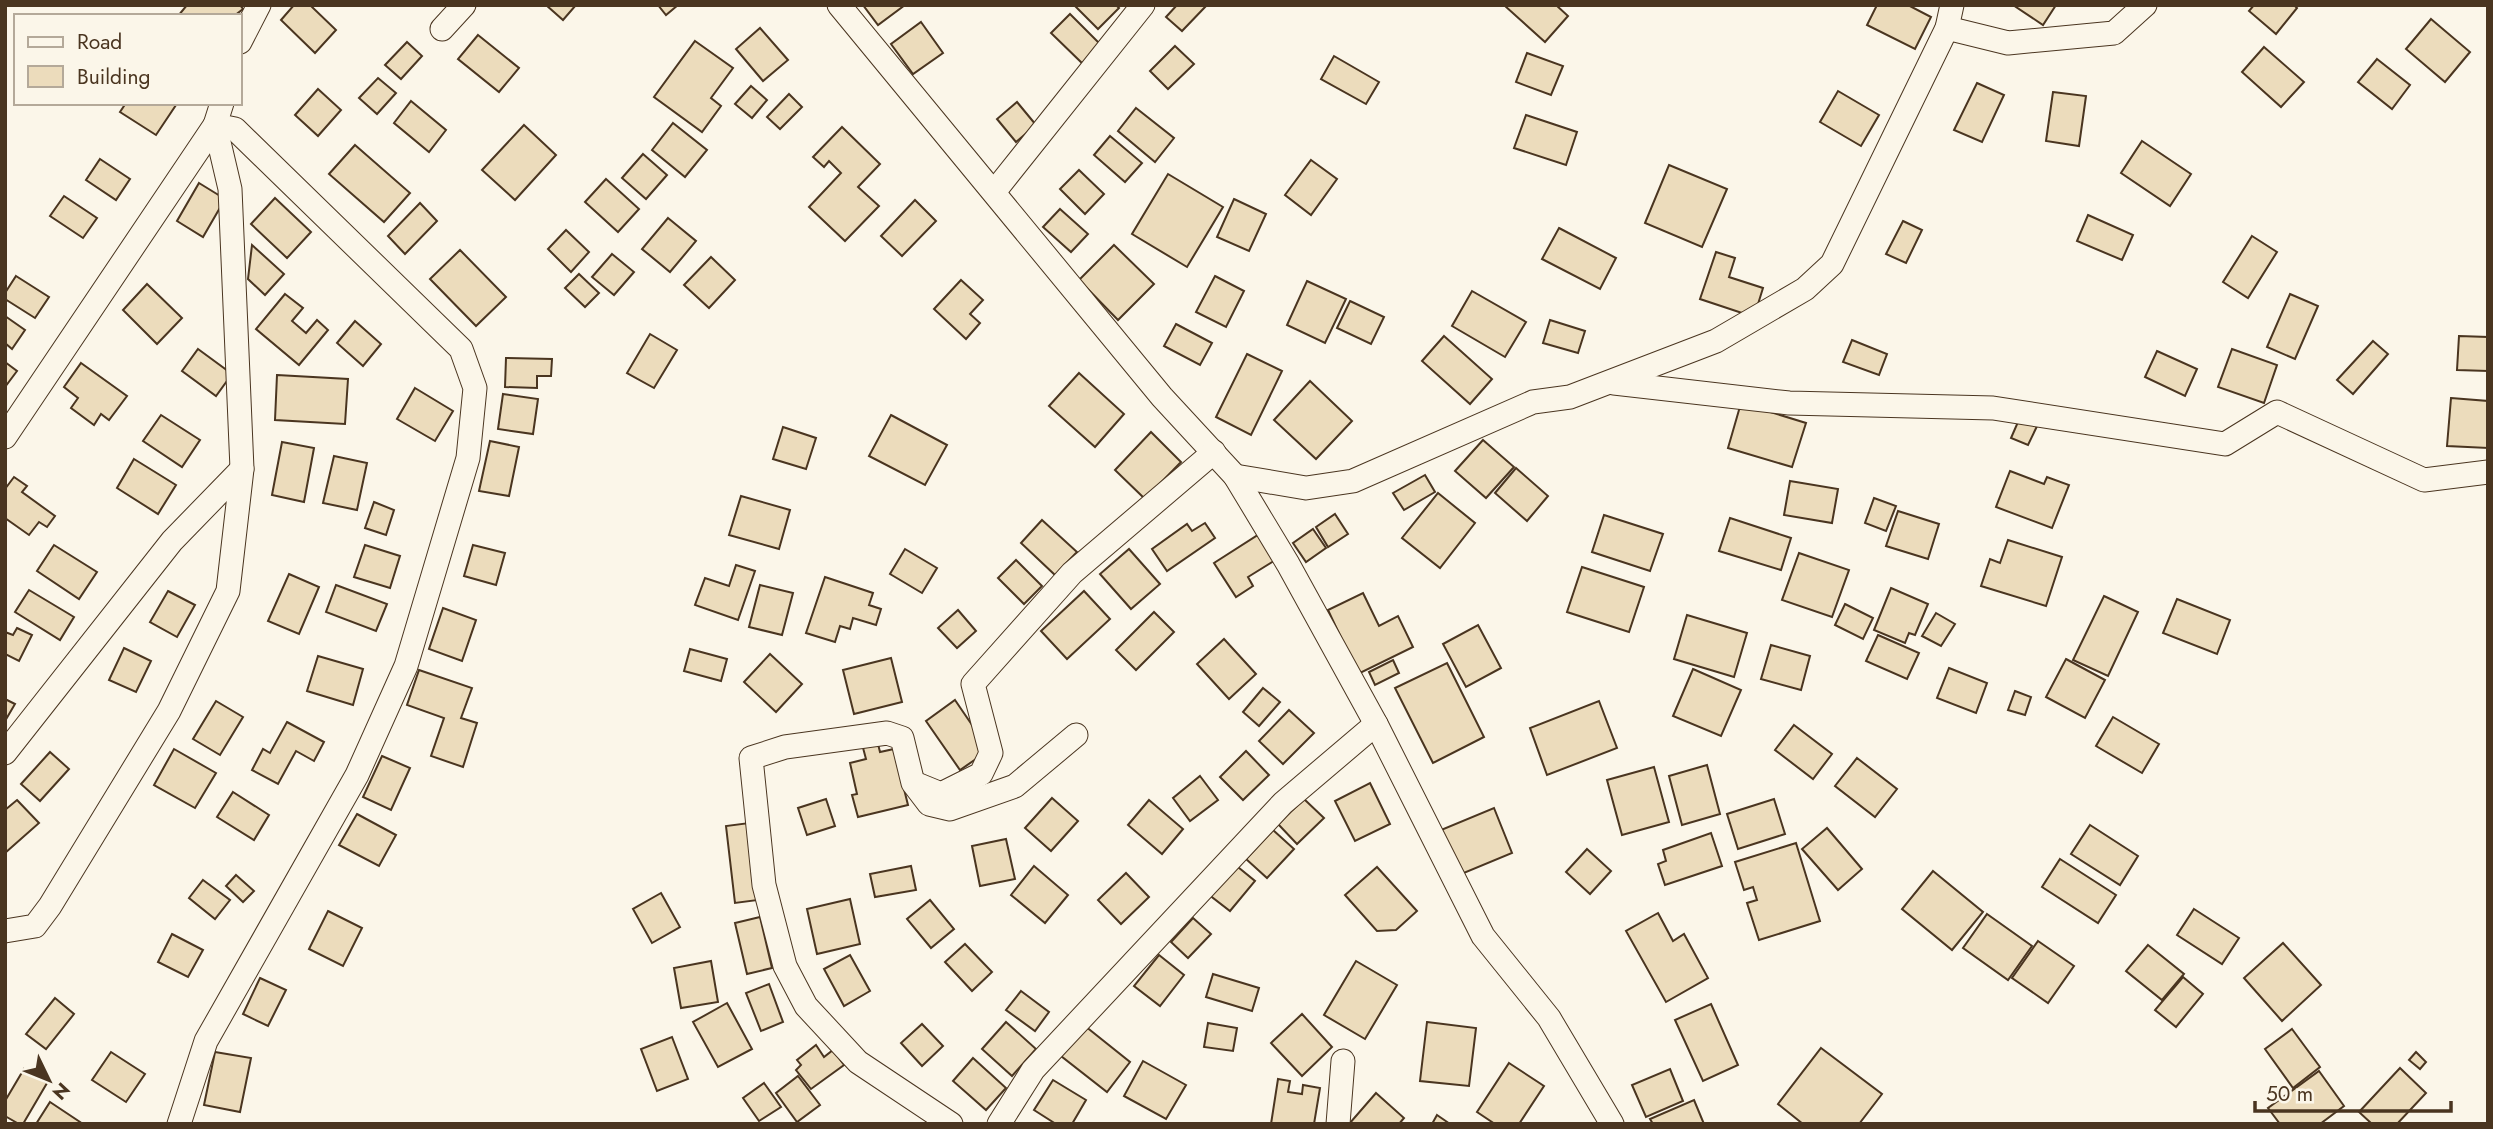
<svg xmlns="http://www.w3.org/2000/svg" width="2493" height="1129" viewBox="0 0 2493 1129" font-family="Jost,sans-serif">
<rect width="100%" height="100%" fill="#fbf6e9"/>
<g fill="#ecdcbc" stroke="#4a3520" stroke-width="2">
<polygon points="187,5 240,5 243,9 234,16 178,16"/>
<polygon points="294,5 310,5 336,30 315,53 281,20"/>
<polygon points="546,5 576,5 563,20"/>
<polygon points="658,5 678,5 666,15"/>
<polygon points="863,5 905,5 878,25"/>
<polygon points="1074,5 1116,5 1119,8 1098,29"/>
<polygon points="1177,5 1206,5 1206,6 1182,31 1166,17"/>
<polygon points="1556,5 1568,16 1545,42 1505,6"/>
<polygon points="1877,5 1908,5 1931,17 1915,49 1867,25"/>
<polygon points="2013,5 2056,5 2043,25"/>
<polygon points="2254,5 2294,5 2297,8 2276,34 2249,11"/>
<polygon points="1070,14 1102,46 1083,64 1051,33"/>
<polygon points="2431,19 2470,52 2445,82 2406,49"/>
<polygon points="921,22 943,53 913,74 891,44"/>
<polygon points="760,28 788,60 763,81 736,49"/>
<polygon points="478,35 519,68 499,92 458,59"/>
<polygon points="695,41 733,68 711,98 721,106 702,132 654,97"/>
<polygon points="407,42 422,56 401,79 385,65"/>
<polygon points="1175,46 1194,64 1168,89 1150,71"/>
<polygon points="2264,47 2304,82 2281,107 2242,72"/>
<polygon points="1527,53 1563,66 1551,95 1516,82"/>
<polygon points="1334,56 1379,82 1366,104 1321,79"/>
<polygon points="2377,59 2410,85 2392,109 2358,82"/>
<polygon points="378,78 396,93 377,114 359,98"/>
<polygon points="1977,83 2004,95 1982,142 1954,130"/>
<polygon points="751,86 767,100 752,118 735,104"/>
<polygon points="318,89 341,110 318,136 295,115"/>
<polygon points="1838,91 1879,115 1861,146 1820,122"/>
<polygon points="2053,92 2086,96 2079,146 2046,141"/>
<polygon points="789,94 802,107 780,129 767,117"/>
<polygon points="411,101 446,130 429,152 394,123"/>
<polygon points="1017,102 1036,125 1016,142 997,119"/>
<polygon points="126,103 173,103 176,105 156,135 120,112"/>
<polygon points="1136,108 1174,138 1155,162 1118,131"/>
<polygon points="1526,115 1577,132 1566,165 1514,148"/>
<polygon points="673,123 707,150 685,177 652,150"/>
<polygon points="524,125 556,155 515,200 482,170"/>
<polygon points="842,127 880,164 858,187 879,206 845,241 809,207 841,173 829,161 824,167 813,157"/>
<polygon points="1110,136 1142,163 1125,182 1094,155"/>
<polygon points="2142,141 2191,174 2170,206 2121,173"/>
<polygon points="355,145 410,193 384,222 329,174"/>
<polygon points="643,154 667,175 646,199 622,178"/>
<polygon points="100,159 130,179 116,200 86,180"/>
<polygon points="1311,160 1337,179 1311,215 1285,195"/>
<polygon points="1669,165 1727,189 1702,247 1645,223"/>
<polygon points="1079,170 1104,194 1085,214 1060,189"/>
<polygon points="1168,174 1223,207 1187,267 1132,234"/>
<polygon points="606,179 639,209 618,232 585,202"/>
<polygon points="199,183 225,199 203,237 177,221"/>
<polygon points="64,196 97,218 83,238 50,216"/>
<polygon points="275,198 311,232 287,258 251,224"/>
<polygon points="1234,199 1266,214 1249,251 1217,237"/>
<polygon points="915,200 936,221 902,256 881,236"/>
<polygon points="420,203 437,221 405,254 388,236"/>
<polygon points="1060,209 1088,234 1071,252 1043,227"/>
<polygon points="2088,215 2133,235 2122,260 2077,241"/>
<polygon points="668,218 696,241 670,272 642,249"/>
<polygon points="1903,221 1922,230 1906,263 1886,254"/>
<polygon points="1559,228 1616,258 1600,289 1542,259"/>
<polygon points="566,230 589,252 571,272 548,249"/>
<polygon points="2252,236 2277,252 2248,298 2223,282"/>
<polygon points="252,245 284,274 265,295 248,279"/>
<polygon points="1114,245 1154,284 1118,320 1079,280"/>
<polygon points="460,250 506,297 476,326 430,279"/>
<polygon points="1716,252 1735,258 1729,277 1763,288 1754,317 1700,299"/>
<polygon points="612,254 634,272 614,295 592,277"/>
<polygon points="711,257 735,280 709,308 684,285"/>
<polygon points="579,274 599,293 585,307 565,288"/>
<polygon points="16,276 49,297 35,318 5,299 5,293"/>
<polygon points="1215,276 1244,291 1226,327 1196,312"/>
<polygon points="961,280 983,300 970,314 980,323 966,339 934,309"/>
<polygon points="1307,281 1346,299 1325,343 1287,325"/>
<polygon points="147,284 182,318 157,344 123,310"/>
<polygon points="1472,291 1526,322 1505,357 1452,326"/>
<polygon points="285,294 303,308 292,321 306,333 317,320 328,330 299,365 256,329"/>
<polygon points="2290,294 2318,306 2295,359 2267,347"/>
<polygon points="1350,301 1384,317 1371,344 1337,328"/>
<polygon points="5,316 25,330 12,349 5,343"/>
<polygon points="1550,320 1585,331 1578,353 1543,343"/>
<polygon points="355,321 381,344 363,366 337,343"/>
<polygon points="1176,324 1212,343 1200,365 1164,346"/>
<polygon points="650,334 677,350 654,388 627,373"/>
<polygon points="1444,336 1492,379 1470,404 1422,361"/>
<polygon points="2459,336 2488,337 2488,371 2457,370"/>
<polygon points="1852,340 1887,354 1879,375 1843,362"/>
<polygon points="2373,341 2388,354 2353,394 2337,380"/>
<polygon points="198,349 232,374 216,396 182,371"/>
<polygon points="2232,349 2277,365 2264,403 2218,387"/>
<polygon points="2157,351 2197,369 2185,396 2145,377"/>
<polygon points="1247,354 1282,371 1251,435 1216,417"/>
<polygon points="506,358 552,359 551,376 537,376 537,388 505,387"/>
<polygon points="5,362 17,371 5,387"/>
<polygon points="81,363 127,396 109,420 101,414 94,425 71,408 78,398 64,387"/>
<polygon points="1079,373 1124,414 1095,447 1049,406"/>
<polygon points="277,375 348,379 345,424 275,420"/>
<polygon points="1310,381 1352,421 1316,459 1274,420"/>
<polygon points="415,388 453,411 435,441 397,419"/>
<polygon points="503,394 538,399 533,434 498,429"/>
<polygon points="2451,398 2488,401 2488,448 2447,446"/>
<polygon points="1741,403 1806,423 1792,467 1728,448"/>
<polygon points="161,415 200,440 182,467 143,441"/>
<polygon points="891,415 947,445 925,485 869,456"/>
<polygon points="2021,415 2039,422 2028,445 2011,438"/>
<polygon points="783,427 816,438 806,469 773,459"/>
<polygon points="1151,432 1181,462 1145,499 1115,470"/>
<polygon points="1483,440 1514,467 1486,498 1455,471"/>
<polygon points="490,441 519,447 509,496 479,491"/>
<polygon points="282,442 314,448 304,502 272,495"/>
<polygon points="334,456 367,463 357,510 323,503"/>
<polygon points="134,459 176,485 158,514 117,488"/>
<polygon points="1516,468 1548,496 1527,521 1495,493"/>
<polygon points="2010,471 2044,484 2047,477 2069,485 2052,528 1996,507"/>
<polygon points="1425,475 1435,492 1404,510 1393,493"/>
<polygon points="14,477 27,486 22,492 55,516 47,527 39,522 29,535 5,518 5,489"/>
<polygon points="1790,481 1838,489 1832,523 1784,515"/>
<polygon points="1438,493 1475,523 1440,568 1402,538"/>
<polygon points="741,496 790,510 779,549 729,535"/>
<polygon points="1874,498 1896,506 1886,531 1865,523"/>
<polygon points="374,502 394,510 386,535 365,528"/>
<polygon points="1898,511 1939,524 1928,559 1886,546"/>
<polygon points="1335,514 1348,534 1328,547 1316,527"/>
<polygon points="1604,515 1663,534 1650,571 1592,552"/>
<polygon points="1730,518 1791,538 1781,570 1719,551"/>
<polygon points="1042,520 1077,552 1055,575 1021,543"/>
<polygon points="1205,523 1215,538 1167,571 1152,549 1187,524 1192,531"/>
<polygon points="1313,529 1326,548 1306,562 1293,543"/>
<polygon points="1261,533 1277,559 1248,577 1253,586 1236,597 1214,563"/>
<polygon points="2008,540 2062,557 2046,606 1981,586 1990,559 2000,563"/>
<polygon points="54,545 97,572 79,599 37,571"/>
<polygon points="365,545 400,556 390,588 354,577"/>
<polygon points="473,545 505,553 496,585 464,576"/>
<polygon points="905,549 937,568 922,593 890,574"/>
<polygon points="1129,549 1160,584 1131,609 1100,574"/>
<polygon points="1799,553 1849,570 1832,617 1782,600"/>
<polygon points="1016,560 1042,586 1024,604 998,578"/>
<polygon points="736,565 755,571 738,620 695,605 705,578 729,586"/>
<polygon points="1582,567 1644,587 1629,632 1567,612"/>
<polygon points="289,574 319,587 299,634 268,621"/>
<polygon points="825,577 873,593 869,605 881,609 876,625 853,618 850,629 840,626 835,642 806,633"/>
<polygon points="336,585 387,604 376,631 326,612"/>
<polygon points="760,585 793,593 782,635 749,627"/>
<polygon points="1891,588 1928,604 1915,635 1909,633 1905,643 1874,630"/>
<polygon points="29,590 74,617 60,640 15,612"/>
<polygon points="168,591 195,605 177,637 150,622"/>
<polygon points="1084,591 1110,619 1067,659 1041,631"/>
<polygon points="1363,593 1379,626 1398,616 1413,647 1358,674 1328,610"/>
<polygon points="2104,596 2138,612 2108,676 2073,660"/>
<polygon points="2177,599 2230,620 2217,654 2163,633"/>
<polygon points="1845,604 1873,618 1863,639 1835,625"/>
<polygon points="443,608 476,620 462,661 429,649"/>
<polygon points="958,610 976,631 957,648 938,628"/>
<polygon points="1154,612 1174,632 1136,670 1116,650"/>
<polygon points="1936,613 1955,624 1941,646 1922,636"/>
<polygon points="1687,615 1747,633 1734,677 1674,659"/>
<polygon points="1478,625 1501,668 1466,687 1443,644"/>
<polygon points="17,628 32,635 19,661 5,654 5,632 13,635"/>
<polygon points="1878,635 1919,653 1907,679 1866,661"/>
<polygon points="1224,639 1256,674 1229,699 1197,664"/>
<polygon points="1771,645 1810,656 1801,690 1761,679"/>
<polygon points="124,648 151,661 136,692 109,680"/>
<polygon points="690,649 727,659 721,681 684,671"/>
<polygon points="770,654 802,684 776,712 744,682"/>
<polygon points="318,656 363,669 353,705 307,691"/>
<polygon points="891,658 902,702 854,714 843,670"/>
<polygon points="2066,659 2105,680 2085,718 2046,697"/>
<polygon points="1393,660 1399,673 1375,685 1369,672"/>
<polygon points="1447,663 1484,737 1433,763 1395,688"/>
<polygon points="1949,668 1987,683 1976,713 1937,698"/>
<polygon points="1693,669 1741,690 1721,736 1673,716"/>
<polygon points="419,670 472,688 461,718 477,723 463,767 431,756 444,718 407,705"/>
<polygon points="1263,688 1280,702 1259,726 1243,712"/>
<polygon points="2015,691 2031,697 2025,715 2008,710"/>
<polygon points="5,699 15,704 5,721"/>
<polygon points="955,700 989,750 960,770 926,721"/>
<polygon points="216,701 243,717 220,755 193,739"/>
<polygon points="1599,701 1617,748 1547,775 1530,728"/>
<polygon points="1289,710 1314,733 1283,764 1259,741"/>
<polygon points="2113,717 2159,744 2142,773 2096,746"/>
<polygon points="287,722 324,742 314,761 296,751 278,784 252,770 263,749 270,753"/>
<polygon points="1794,725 1832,754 1813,779 1775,750"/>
<polygon points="877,740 880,752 894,749 908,805 858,817 852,795 857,794 850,763 866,759 862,744"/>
<polygon points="174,749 216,773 195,808 154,785"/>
<polygon points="1246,751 1269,775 1243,800 1220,777"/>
<polygon points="50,752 69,769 40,801 21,784"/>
<polygon points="382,756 410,768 391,810 363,797"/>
<polygon points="1857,758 1897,789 1875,817 1835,786"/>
<polygon points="1707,765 1720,814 1682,825 1669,776"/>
<polygon points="1654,767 1669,822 1622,835 1607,780"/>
<polygon points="1200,776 1218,800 1190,821 1173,798"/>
<polygon points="1370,783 1390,824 1355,841 1335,801"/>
<polygon points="233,792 269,815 254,840 217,817"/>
<polygon points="1052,798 1078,821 1051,851 1025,828"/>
<polygon points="826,799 835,826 807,835 798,808"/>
<polygon points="1304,799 1324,818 1297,844 1278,824"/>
<polygon points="1774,799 1785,834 1738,849 1727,814"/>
<polygon points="17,800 39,823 5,853 5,810"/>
<polygon points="1149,800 1183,829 1162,854 1128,825"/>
<polygon points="1494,808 1512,853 1459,875 1441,830"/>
<polygon points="357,814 396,835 379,866 339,845"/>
<polygon points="749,823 758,900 735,903 726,826"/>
<polygon points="2090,825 2138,856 2120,885 2071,854"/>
<polygon points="1827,828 1862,869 1838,890 1802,849"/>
<polygon points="1273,830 1294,849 1267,878 1246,859"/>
<polygon points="1711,833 1722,866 1665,885 1658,864 1666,861 1663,850"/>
<polygon points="1006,839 1015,879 980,886 972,846"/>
<polygon points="1796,843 1820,921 1759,940 1747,903 1757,900 1753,887 1744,890 1735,862"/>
<polygon points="1587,849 1611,871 1590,894 1566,872"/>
<polygon points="2060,859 2116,895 2098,923 2042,887"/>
<polygon points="1233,863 1255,881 1230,911 1208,894"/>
<polygon points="911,866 916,890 875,897 870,874"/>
<polygon points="1034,866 1068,895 1045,923 1011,895"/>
<polygon points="1377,867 1417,911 1396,930 1377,931 1345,895"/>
<polygon points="1933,871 1983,912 1952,950 1902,909"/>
<polygon points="1126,873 1149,897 1121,924 1098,900"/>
<polygon points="236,875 254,891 243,902 226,886"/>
<polygon points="203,880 230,900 215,919 189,898"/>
<polygon points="661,893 680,927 652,943 633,909"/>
<polygon points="850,899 860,944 817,954 807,909"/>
<polygon points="930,900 954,929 931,948 907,919"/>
<polygon points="2194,909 2239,938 2222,964 2177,935"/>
<polygon points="328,911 362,928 343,966 309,949"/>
<polygon points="1658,913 1673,941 1684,934 1708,978 1666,1002 1626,931"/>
<polygon points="1987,914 2032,946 2008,980 1963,948"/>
<polygon points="760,917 772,968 747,974 735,923"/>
<polygon points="1193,918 1211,934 1188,958 1171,942"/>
<polygon points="172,934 203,950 188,977 158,962"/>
<polygon points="2038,941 2074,966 2048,1003 2012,978"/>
<polygon points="2283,943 2321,985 2282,1021 2244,978"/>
<polygon points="965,944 992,972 972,991 945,962"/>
<polygon points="2148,945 2184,974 2162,1000 2126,971"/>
<polygon points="850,955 870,991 844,1006 824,969"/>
<polygon points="1159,955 1184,975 1160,1006 1134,986"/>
<polygon points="711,961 718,1002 681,1008 674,968"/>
<polygon points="1356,961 1397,985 1365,1039 1324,1015"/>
<polygon points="1213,974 1259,988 1252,1011 1206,997"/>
<polygon points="2183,977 2203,994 2176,1027 2155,1010"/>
<polygon points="260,978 286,990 268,1026 243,1014"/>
<polygon points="769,984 783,1022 761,1031 746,993"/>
<polygon points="1021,991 1049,1012 1035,1031 1006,1010"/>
<polygon points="55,998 74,1014 46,1049 26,1034"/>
<polygon points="727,1003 752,1049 718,1067 693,1022"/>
<polygon points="1711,1004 1738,1065 1703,1081 1675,1020"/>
<polygon points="1302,1014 1332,1047 1302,1076 1271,1043"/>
<polygon points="1006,1022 1036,1049 1012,1076 982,1049"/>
<polygon points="1427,1022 1476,1028 1469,1086 1420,1081"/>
<polygon points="1208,1023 1237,1028 1233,1051 1204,1047"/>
<polygon points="922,1024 943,1046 922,1066 901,1043"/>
<polygon points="1085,1026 1130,1062 1107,1092 1061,1056"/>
<polygon points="2292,1029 2320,1067 2293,1088 2265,1049"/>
<polygon points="672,1037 688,1079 657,1091 641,1049"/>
<polygon points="816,1045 824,1057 833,1050 844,1065 811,1089 796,1070 801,1065 797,1060"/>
<polygon points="1821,1048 1882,1094 1859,1124 1803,1124 1778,1104"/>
<polygon points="111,1052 145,1074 126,1102 92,1080"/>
<polygon points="215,1052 251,1058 240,1112 204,1105"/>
<polygon points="2416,1052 2426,1062 2420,1069 2409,1060"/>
<polygon points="973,1058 1006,1088 986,1110 953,1081"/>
<polygon points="1143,1061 1186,1085 1166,1119 1124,1096"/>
<polygon points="1509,1063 1544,1086 1519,1124 1495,1124 1477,1112"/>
<polygon points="2400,1068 2426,1093 2397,1124 2372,1124 2359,1112"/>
<polygon points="24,1069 47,1083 23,1124 19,1124 5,1116 5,1101"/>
<polygon points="1670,1069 1683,1101 1646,1117 1632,1085"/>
<polygon points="2319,1071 2344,1106 2320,1124 2280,1124 2268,1108"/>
<polygon points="798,1076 820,1105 797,1122 776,1093"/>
<polygon points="1278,1079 1290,1081 1288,1092 1302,1094 1303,1085 1320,1088 1314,1124 1271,1124"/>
<polygon points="1053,1080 1086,1100 1072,1124 1056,1124 1034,1110"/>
<polygon points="764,1083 781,1107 759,1121 743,1098"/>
<polygon points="1376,1093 1404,1118 1399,1124 1349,1124"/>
<polygon points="1694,1100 1704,1124 1653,1124 1650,1119"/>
<polygon points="50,1102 83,1124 36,1124"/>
<polygon points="1437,1115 1450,1124 1432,1124"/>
</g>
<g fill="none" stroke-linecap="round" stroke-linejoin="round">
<defs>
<g id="minor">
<polyline points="839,5 1162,397 1235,476 1288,564 1376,724 1483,936 1549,1018 1612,1124"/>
<polyline points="1952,5 1947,28 2008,43 2114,33 2145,5"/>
<polyline points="442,29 464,5"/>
<polyline points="240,42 259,5"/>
<polyline points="994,192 1143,5"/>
<polyline points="1614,383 1789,403 1993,408 2225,444 2277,412 2424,480 2488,472"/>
<polyline points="5,437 215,125 235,129 461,349 475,388 468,458 406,666 357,775 206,1041 179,1124"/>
<polyline points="1235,476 1306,488 1353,481 1533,402 1570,397 1716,341 1805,289 1832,264 1947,28"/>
<polyline points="5,753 172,541 242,469"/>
<polyline points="919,785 941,794 981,774 991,753 973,684 1072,573 1214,452"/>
<polyline points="5,931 35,926 50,906 169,711 228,591 242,469 230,189 215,125 222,103"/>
<polyline points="951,1124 858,1062 806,1006 785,966 764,885 751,758 785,747 887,733 902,738 913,783 929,804 950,809 1015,786 1076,735"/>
<polyline points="999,1124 1033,1070 1283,803 1376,724"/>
<polyline points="1338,1124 1343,1061"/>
</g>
</defs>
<use href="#minor" stroke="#4a3520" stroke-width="25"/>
<use href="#minor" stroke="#fbf6e9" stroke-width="23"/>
</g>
<rect width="2493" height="1129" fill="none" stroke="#4a3520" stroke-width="14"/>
<rect x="14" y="14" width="228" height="91" fill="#fbf6e9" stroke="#b4a999" stroke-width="2"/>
<rect x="28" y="37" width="35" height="10" fill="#fbf6e9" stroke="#b4a999" stroke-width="2"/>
<text x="77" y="49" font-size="21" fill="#4a3520">Road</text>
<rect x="28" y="66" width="35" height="21" fill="#ecdcbc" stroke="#b4a999" stroke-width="2"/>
<text x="77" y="84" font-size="21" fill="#4a3520">Building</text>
<g transform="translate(49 1080) rotate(133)" stroke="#fbf6e9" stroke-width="5" paint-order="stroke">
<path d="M0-5L12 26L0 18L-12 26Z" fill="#4a3520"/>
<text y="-10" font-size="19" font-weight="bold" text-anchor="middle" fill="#4a3520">N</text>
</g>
<path d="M2255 1101v10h196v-10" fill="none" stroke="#4a3520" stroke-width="3.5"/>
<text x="2266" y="1101" font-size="21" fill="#4a3520" stroke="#fbf6e9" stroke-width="5" paint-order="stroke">50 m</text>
</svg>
